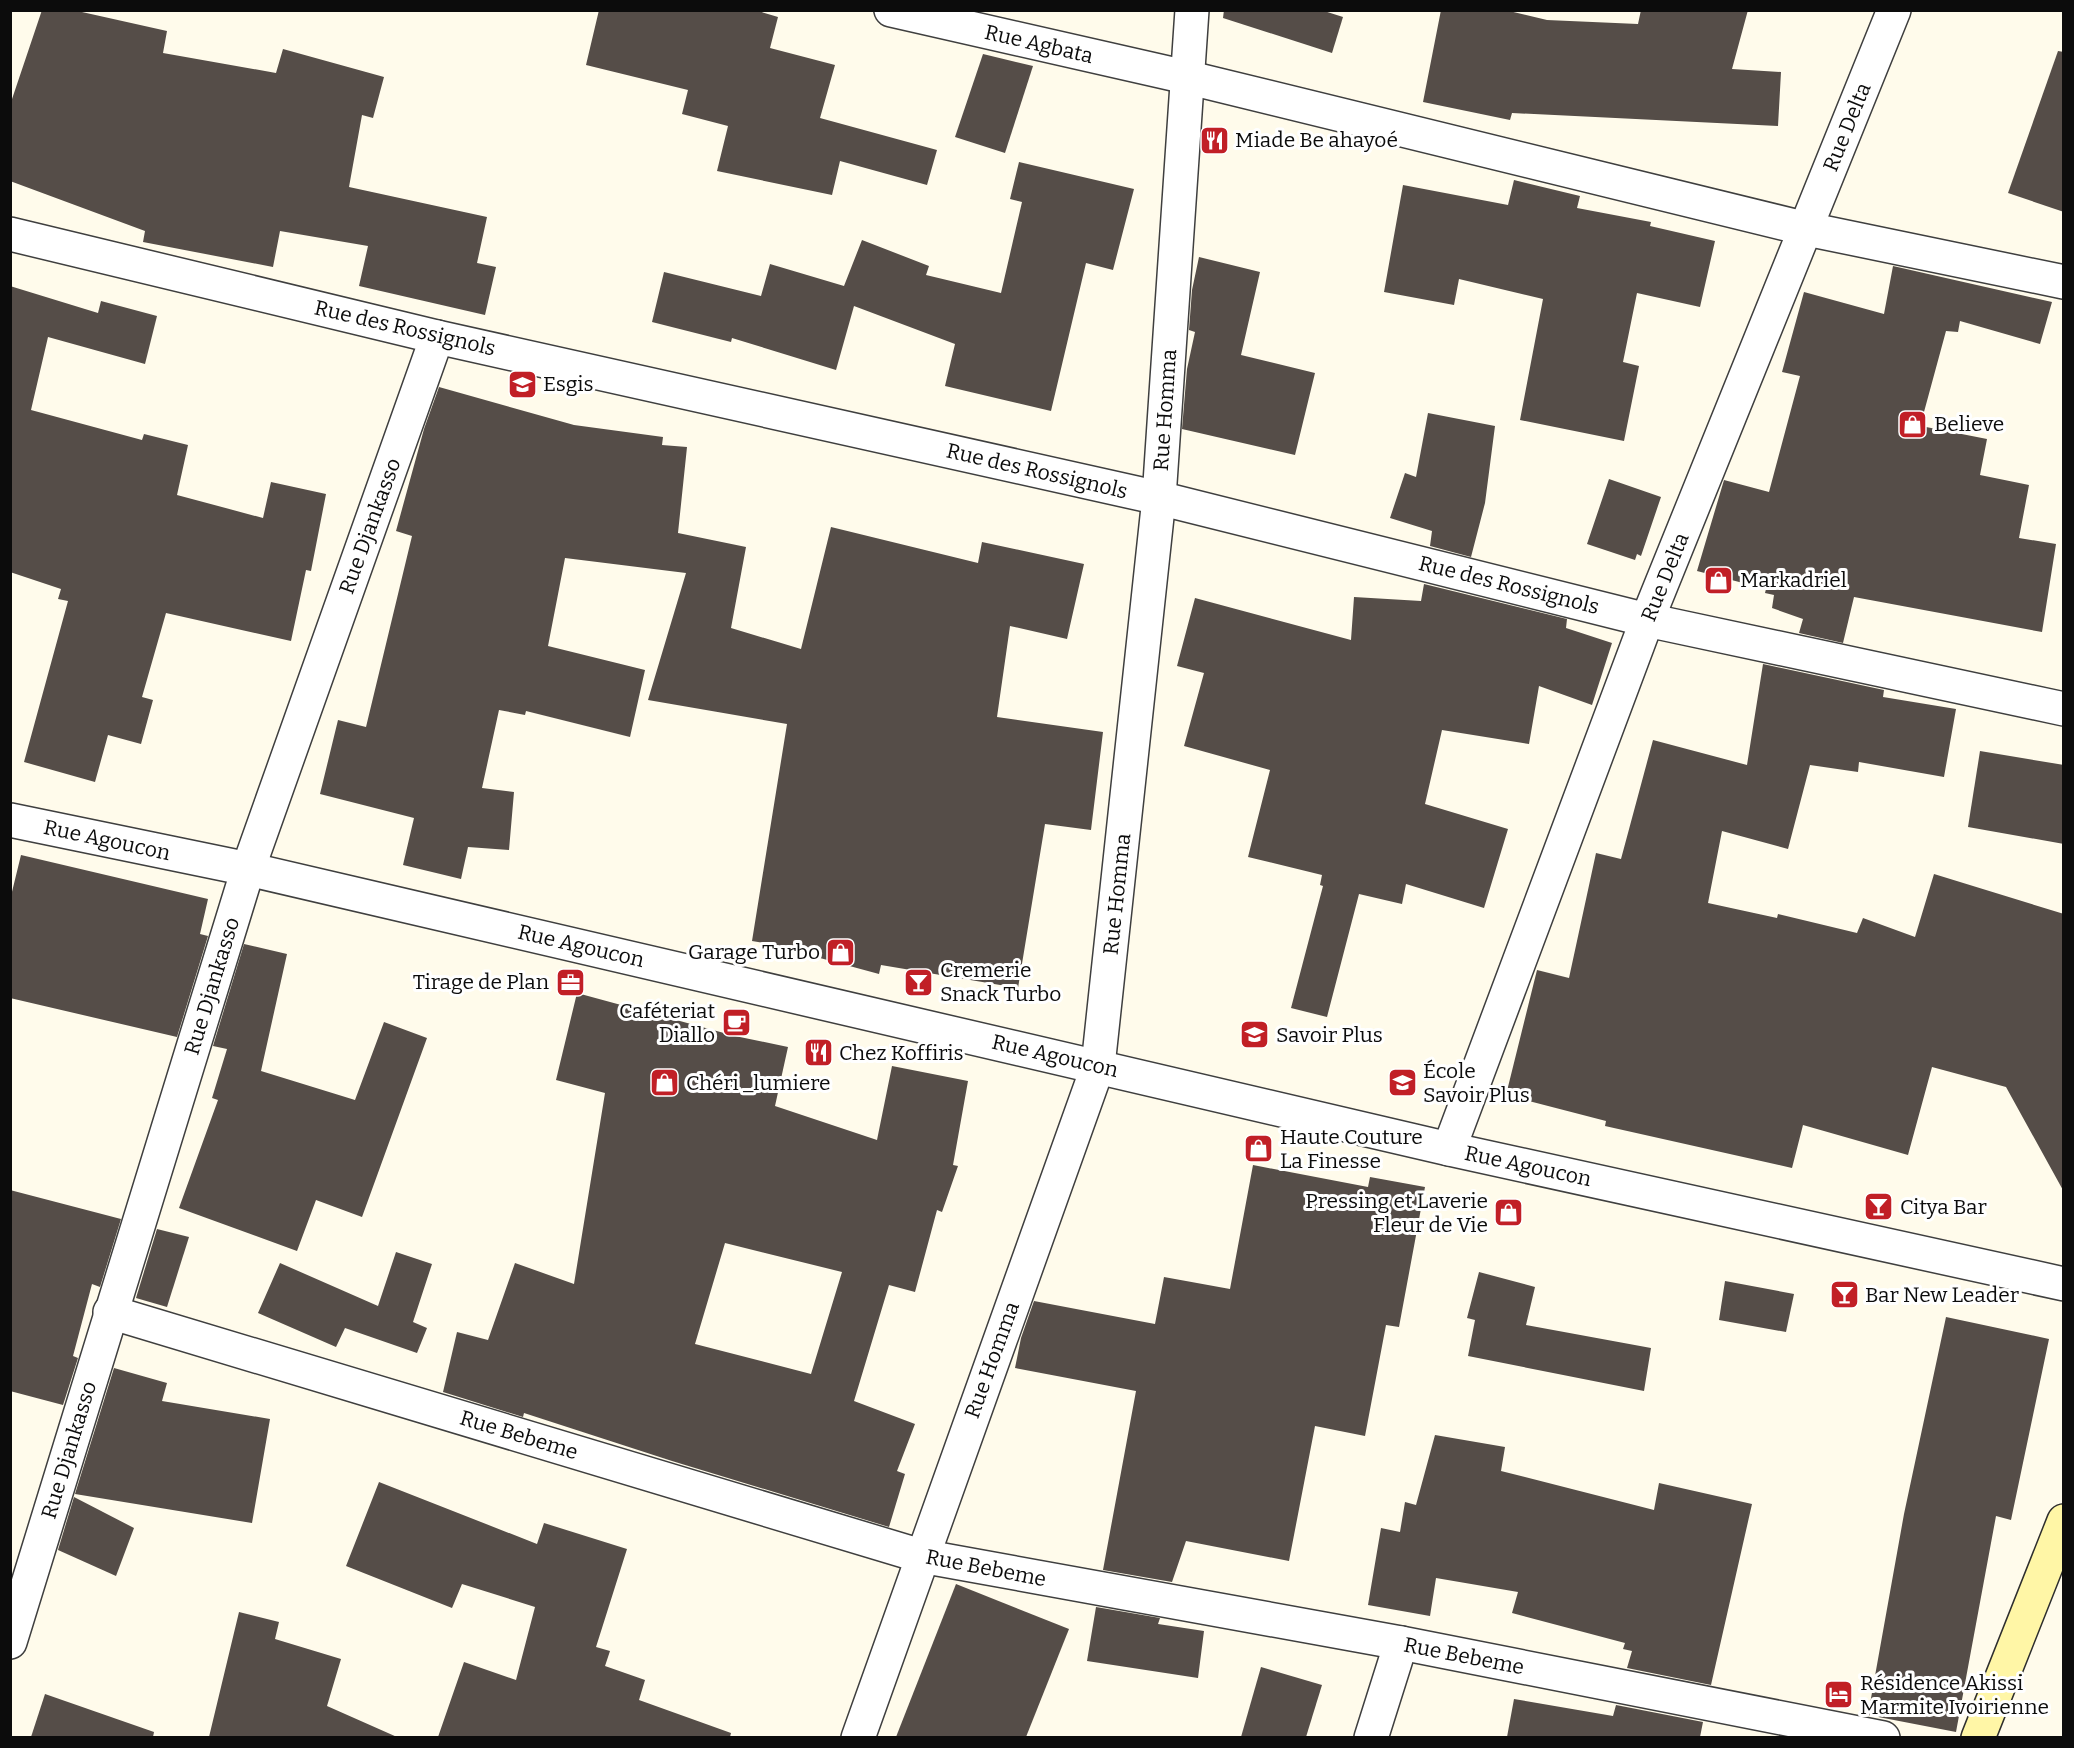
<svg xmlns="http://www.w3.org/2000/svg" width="2074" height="1748" viewBox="0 0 2074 1748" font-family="Bitter,serif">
<rect width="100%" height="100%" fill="#fffbeb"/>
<g fill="#554d48" fill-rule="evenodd">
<polygon points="42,10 73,10 167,31 163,53 276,73 283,49 384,77 373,118 362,115 349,187 487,217 477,263 496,267 485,315 359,286 368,246 280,231 273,267 143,242 145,231 10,181 10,105"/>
<polygon points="599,10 755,10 778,17 770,48 835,65 820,118 937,150 927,185 840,161 832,195 717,171 728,126 682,114 688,90 586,65"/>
<polygon points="1224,10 1321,10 1343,17 1332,53 1223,18"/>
<polygon points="1441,10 1505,10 1547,20 1638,24 1641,10 1748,10 1732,69 1781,72 1778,126 1512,113 1510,120 1423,102"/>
<polygon points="2058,51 2064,52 2064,212 2008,193"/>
<polygon points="983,54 1033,66 1005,153 955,137"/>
<polygon points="1019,162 1134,189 1113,270 1086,263 1051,411 945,386 955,344 854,306 836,370 732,338 731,342 652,322 664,272 761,296 770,264 844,286 862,240 929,266 926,275 1001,293 1022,202 1010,199"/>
<polygon points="1514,180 1580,196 1577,208 1651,222 1650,226 1715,241 1700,307 1637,293 1623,362 1639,366 1624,441 1520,420 1543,299 1459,279 1454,305 1384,292 1403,185 1508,205"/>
<polygon points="1199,257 1260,272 1241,355 1315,373 1295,455 1182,429 1187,369 1195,332 1189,330 1192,290"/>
<polygon points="1893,266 2052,302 2040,344 1960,321 1958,332 1946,331 1921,423 1921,426 1987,439 1980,475 2029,485 2019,538 2056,544 2042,632 1854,597 1843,643 1799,633 1803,619 1772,608 1774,595 1765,593 1766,589 1697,571 1724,480 1769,492 1800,376 1782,372 1804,292 1884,314"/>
<polygon points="10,286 98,313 101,301 157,316 145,364 48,337 31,410 142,440 144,434 188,445 177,495 263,518 271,482 326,494 311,571 306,570 291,641 166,613 142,697 153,700 141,744 108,735 95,782 24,762 68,601 58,599 61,589 10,572"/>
<polygon points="439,387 574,425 663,437 662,445 687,447 678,533 746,547 731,628 801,649 831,527 978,563 982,542 1084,564 1067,639 1010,626 997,717 1103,732 1091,830 1045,824 1018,988 881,965 879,974 820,958 821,953 752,941 787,724 648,700 686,573 565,558 548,646 645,670 630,737 526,711 525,715 499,710 482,788 514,792 509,850 468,847 461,879 403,865 414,818 320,794 338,720 366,727 412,536 396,531 424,429"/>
<polygon points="1428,413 1495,426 1485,503 1471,557 1430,546 1432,531 1390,518 1405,473 1416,477"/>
<polygon points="1609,479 1661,497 1641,556 1637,554 1635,560 1587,544"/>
<polygon points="1424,584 1567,619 1566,628 1612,643 1592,705 1539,686 1529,744 1442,730 1425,804 1508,829 1484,908 1406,884 1402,904 1359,894 1327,1017 1291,1008 1323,886 1320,885 1322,875 1248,857 1270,770 1184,746 1204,673 1177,666 1195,598 1351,640 1354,597 1421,601"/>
<polygon points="1763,664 1884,690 1883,697 1956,709 1944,777 1859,762 1858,772 1810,765 1788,849 1722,831 1708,903 1777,918 1778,914 1857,933 1863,918 1915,937 1934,874 2064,914 2064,1192 2006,1087 1932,1067 1908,1155 1803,1125 1792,1168 1605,1126 1606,1121 1506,1095 1537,970 1569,978 1596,853 1621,859 1653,740 1747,765"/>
<polygon points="1980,751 2064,765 2064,844 1968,827"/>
<polygon points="21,855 208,899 200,934 208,936 177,1037 10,998 10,900"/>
<polygon points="244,944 287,954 261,1071 355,1100 384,1022 427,1038 362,1217 316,1200 297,1251 179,1208 218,1100 212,1098 227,1049 213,1046"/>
<path d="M577,993L735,1036L788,1047L775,1106L877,1140L892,1066L968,1081L953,1165L958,1166L942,1212L937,1210L915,1292L889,1285L854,1401L915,1424L897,1471L905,1474L889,1527L672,1461L524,1413L523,1417L443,1392L457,1332L488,1340L515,1263L574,1284L605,1093L556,1080ZM725,1243L842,1272L811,1374L695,1344Z"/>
<polygon points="1253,1165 1368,1187 1370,1177 1425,1187 1399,1327 1386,1325 1365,1436 1315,1426 1289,1561 1186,1541 1172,1582 1103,1570 1136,1391 1015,1368 1021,1338 1034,1301 1155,1324 1164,1277 1230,1289"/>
<polygon points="10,1190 121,1219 100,1287 92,1284 73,1356 78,1358 63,1405 10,1391"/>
<polygon points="157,1229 189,1237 167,1307 136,1298"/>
<polygon points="396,1252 432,1264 413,1322 427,1328 417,1353 345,1328 336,1347 258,1313 280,1263 378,1306"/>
<polygon points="1479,1272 1535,1287 1526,1325 1651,1348 1644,1391 1468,1356 1475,1320 1467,1318"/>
<polygon points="1725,1281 1794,1294 1786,1332 1719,1320"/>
<polygon points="1946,1317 2049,1339 2011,1520 1996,1516 1956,1732 1868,1715 1904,1514"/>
<polygon points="114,1368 167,1383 162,1401 270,1419 252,1523 75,1494"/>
<polygon points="1435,1435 1505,1447 1501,1471 1654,1510 1659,1483 1752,1504 1711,1685 1627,1668 1632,1651 1623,1649 1625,1643 1512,1613 1518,1592 1436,1578 1430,1616 1368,1605 1381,1528 1400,1532 1405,1502 1416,1505"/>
<polygon points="379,1482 537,1544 544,1523 627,1549 596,1647 610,1651 605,1666 645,1680 639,1700 731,1733 730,1737 438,1737 464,1662 516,1680 535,1607 462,1584 452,1608 346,1566"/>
<polygon points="74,1497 134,1528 116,1576 58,1550"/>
<polygon points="956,1584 1069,1629 1026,1737 896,1737"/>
<polygon points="1096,1607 1160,1618 1158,1624 1204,1631 1198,1678 1087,1661"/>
<polygon points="239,1612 279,1622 275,1639 341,1659 327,1706 397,1737 209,1737"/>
<polygon points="1261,1667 1322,1685 1306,1737 1241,1737"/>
<polygon points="45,1694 154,1732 153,1737 31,1737"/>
<polygon points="1514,1699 1613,1716 1616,1705 1703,1722 1700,1737 1507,1737"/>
</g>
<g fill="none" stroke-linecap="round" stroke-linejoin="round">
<defs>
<g id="street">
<polyline points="891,10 1186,77 1807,229 2064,282"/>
<polyline points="10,234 437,337 1159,498 1647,620 2064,709"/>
<polyline points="10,820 248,869 1449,1149 2064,1284"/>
<polyline points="1449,1149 1647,620 1894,10"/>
<polyline points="110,1312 921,1556 1401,1643 1883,1738"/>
<polyline points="10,1642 248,869 437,337"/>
<polyline points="858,1738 1098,1066 1159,498 1192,10"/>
<polyline points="1371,1738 1401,1643"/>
</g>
<polyline id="secondary" points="1978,1738 2064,1521"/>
</defs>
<use href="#street" stroke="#3f3f3f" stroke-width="36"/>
<use href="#secondary" stroke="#2e2e2e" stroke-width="36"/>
<use href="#street" stroke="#fff" stroke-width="33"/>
<use href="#secondary" stroke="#fff6a6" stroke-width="33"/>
</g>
<defs>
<symbol id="restaurant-square" viewBox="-11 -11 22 22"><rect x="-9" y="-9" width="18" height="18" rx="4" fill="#c11f26" stroke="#fff"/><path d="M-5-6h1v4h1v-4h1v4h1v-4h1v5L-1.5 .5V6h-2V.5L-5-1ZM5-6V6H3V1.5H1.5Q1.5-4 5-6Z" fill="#fff"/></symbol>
<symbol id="university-square" viewBox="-11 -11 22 22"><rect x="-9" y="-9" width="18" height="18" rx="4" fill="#c11f26" stroke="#fff"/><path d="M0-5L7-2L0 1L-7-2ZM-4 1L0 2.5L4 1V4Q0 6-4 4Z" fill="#fff"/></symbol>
<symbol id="shop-square" viewBox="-11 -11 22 22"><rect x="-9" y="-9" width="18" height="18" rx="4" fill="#c11f26" stroke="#fff"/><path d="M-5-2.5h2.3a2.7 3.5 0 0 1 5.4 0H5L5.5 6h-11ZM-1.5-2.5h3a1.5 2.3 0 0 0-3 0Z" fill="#fff"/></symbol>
<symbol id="office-square" viewBox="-11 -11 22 22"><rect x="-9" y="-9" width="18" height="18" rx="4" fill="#c11f26" stroke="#fff"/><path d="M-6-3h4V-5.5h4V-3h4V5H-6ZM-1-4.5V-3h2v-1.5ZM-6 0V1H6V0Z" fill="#fff"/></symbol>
<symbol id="bar-square" viewBox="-11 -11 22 22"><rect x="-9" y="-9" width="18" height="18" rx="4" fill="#c11f26" stroke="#fff"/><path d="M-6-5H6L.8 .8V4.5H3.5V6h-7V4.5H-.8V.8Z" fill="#fff"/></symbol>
<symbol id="cafe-square" viewBox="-11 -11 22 22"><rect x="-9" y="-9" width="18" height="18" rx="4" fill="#c11f26" stroke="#fff"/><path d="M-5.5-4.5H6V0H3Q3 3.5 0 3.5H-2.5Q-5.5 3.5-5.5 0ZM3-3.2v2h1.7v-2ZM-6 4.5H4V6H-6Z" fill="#fff"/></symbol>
<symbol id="school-square" viewBox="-11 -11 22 22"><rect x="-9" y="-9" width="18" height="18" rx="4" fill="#c11f26" stroke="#fff"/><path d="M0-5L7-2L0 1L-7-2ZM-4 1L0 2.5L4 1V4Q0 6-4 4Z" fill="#fff"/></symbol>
<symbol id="hotel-square" viewBox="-11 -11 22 22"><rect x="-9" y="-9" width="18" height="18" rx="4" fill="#c11f26" stroke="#fff"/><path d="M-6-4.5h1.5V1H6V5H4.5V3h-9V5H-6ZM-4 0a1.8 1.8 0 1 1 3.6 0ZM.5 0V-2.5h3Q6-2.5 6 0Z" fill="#fff"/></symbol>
</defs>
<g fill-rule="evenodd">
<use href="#restaurant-square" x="1198" y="124" width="33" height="33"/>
<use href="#university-square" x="506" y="368" width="33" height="33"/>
<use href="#shop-square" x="1896" y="408" width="33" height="33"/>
<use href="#shop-square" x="1702" y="564" width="33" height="33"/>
<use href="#shop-square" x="824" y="936" width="33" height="33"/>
<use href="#office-square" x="554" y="966" width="33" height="33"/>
<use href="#bar-square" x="902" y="966" width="33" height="33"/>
<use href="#cafe-square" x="720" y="1006" width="33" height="33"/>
<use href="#school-square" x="1238" y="1018" width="33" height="33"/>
<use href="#restaurant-square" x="802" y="1036" width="33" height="33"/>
<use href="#shop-square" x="648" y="1066" width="33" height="33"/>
<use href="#school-square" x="1386" y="1066" width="33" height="33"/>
<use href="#shop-square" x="1242" y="1132" width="33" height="33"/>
<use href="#bar-square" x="1862" y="1190" width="33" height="33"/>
<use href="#shop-square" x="1492" y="1196" width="33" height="33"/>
<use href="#bar-square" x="1828" y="1278" width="33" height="33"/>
<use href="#hotel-square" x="1822" y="1678" width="33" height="33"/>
</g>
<g text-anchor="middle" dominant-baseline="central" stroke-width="6" stroke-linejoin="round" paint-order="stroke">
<g font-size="21" fill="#0c0c0c" stroke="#fff">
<text transform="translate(1039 44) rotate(13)">Rue Agbata</text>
<text transform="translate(1847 127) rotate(-68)">Rue Delta</text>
<text transform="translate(405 328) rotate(13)">Rue des Rossignols</text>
<text transform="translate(1165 410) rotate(-86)">Rue Homma</text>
<text transform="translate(1037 471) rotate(13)">Rue des Rossignols</text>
<text transform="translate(370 526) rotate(-70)">Rue Djankasso</text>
<text transform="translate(1665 577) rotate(-68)">Rue Delta</text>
<text transform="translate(1509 585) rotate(14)">Rue des Rossignols</text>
<text transform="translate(107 840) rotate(12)">Rue Agoucon</text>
<text transform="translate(1117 894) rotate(-84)">Rue Homma</text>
<text transform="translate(581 946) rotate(13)">Rue Agoucon</text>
<text transform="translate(212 986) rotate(-73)">Rue Djankasso</text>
<text transform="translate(1055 1056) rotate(13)">Rue Agoucon</text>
<text transform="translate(1528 1166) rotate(12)">Rue Agoucon</text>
<text transform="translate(992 1360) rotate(-70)">Rue Homma</text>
<text transform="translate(519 1435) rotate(17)">Rue Bebeme</text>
<text transform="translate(69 1450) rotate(-73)">Rue Djankasso</text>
<text transform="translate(986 1568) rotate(11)">Rue Bebeme</text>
<text transform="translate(1464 1656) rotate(11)">Rue Bebeme</text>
</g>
<g font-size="21" fill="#0c0c0c" stroke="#fff" text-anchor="start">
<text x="1235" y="140">Miade Be ahayoé</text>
<text x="543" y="384">Esgis</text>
<text x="1934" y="424">Believe</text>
<text x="1740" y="580">Markadriel</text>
<text x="820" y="952" text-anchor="end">Garage Turbo</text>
<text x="940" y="970">Cremerie<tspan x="940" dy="24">Snack Turbo</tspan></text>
<text x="549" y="982" text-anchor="end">Tirage de Plan</text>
<text x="715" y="1011" text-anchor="end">Caféteriat<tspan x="715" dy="24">Diallo</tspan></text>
<text x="1276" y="1035">Savoir Plus</text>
<text x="839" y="1053">Chez Koffiris</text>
<text x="1423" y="1071">École<tspan x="1423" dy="24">Savoir Plus</tspan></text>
<text x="686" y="1083">Chéri _lumiere</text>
<text x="1280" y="1137">Haute Couture<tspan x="1280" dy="24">La Finesse</tspan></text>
<text x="1488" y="1201" text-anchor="end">Pressing et Laverie<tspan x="1488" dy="24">Fleur de Vie</tspan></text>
<text x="1900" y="1207">Citya Bar</text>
<text x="1865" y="1295">Bar New Leader</text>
<text x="1860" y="1683">Résidence Akissi<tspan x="1860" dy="24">Marmite Ivoirienne</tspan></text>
</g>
</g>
<rect width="2074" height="1748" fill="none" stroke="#0c0c0c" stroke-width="24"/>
</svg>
